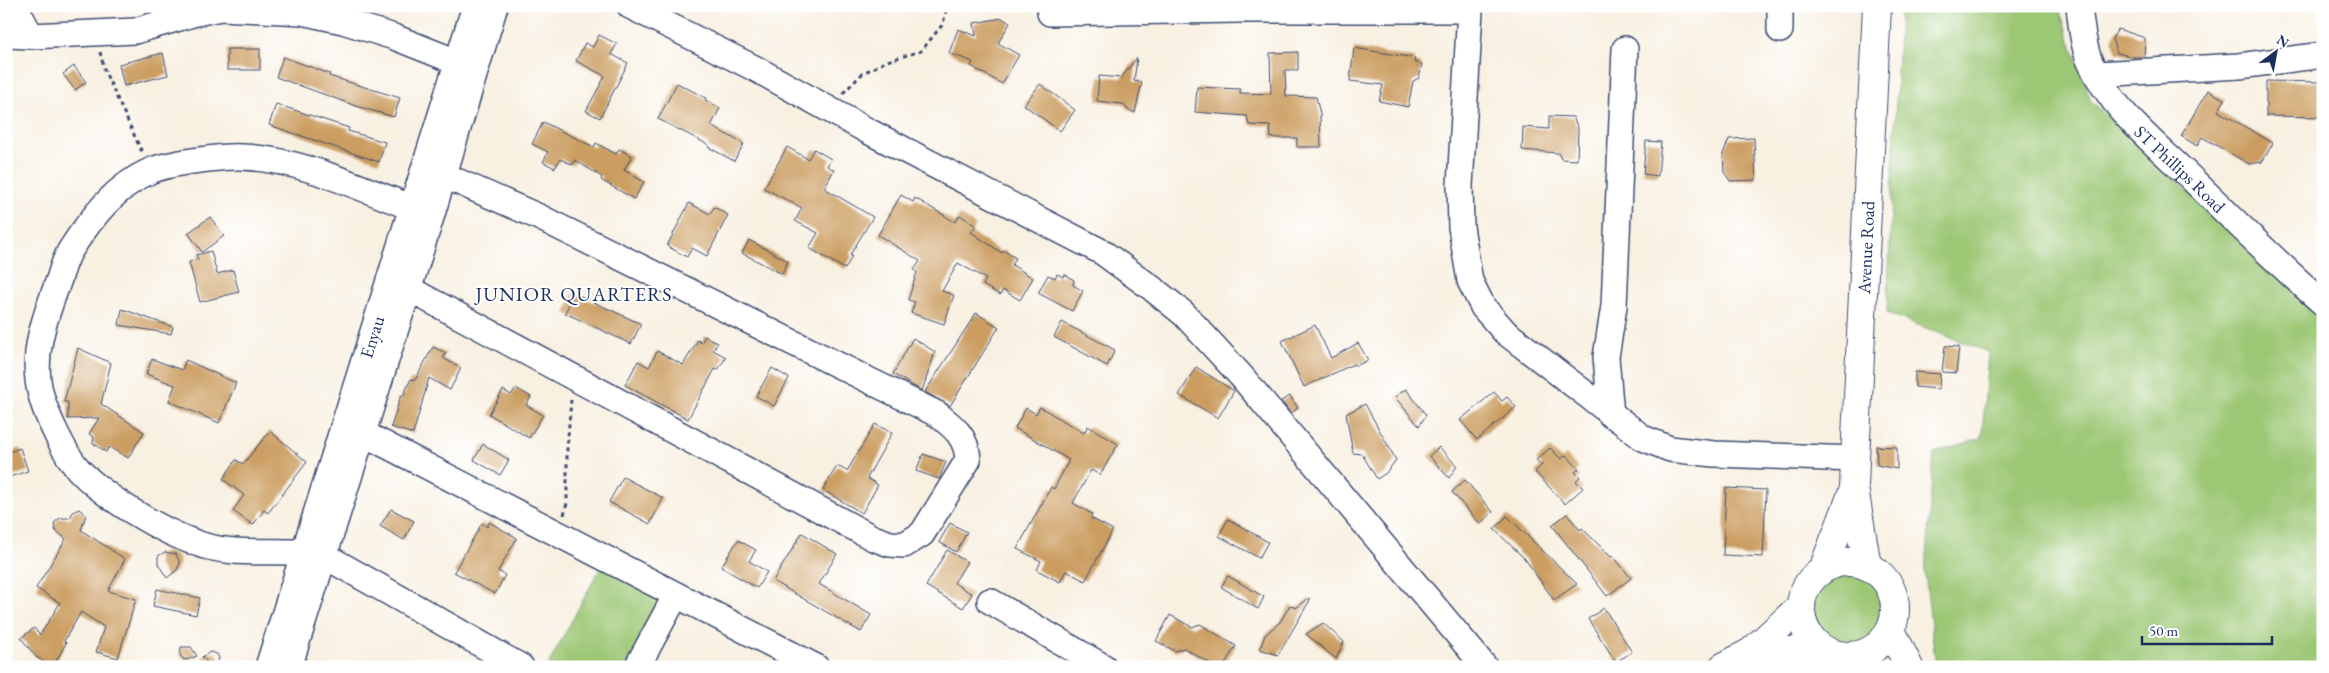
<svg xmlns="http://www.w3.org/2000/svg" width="2329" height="673" viewBox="0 0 2329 673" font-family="'EB Garamond',serif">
<rect width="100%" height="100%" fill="#fff"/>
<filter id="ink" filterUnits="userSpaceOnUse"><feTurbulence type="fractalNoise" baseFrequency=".02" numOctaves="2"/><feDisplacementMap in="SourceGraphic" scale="10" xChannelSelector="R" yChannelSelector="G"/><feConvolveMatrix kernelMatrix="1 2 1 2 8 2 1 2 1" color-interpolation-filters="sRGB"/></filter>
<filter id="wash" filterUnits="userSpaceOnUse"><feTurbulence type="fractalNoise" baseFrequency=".0096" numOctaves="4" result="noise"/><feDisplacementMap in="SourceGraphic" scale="20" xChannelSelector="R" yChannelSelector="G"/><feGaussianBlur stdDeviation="1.12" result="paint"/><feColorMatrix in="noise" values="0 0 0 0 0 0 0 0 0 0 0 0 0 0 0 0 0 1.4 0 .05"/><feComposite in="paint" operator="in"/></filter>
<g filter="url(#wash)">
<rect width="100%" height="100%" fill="#f8f0e1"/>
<g fill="#9cc774" stroke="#5c7b69">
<polygon points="1900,6 2058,6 2091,101 2304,298 2323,284 2323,667 1936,667 1925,573 1934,453 1982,438 1988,352 1887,313"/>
<polygon points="603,563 664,595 626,667 552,667 548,665"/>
<circle cx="1847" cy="611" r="37"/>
</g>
<g id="blocks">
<g fill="#cb9d60">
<polygon points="1002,18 1010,23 998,43 1019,55 1002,84 971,66 973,62 949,53 958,29 976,36 974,23"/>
<polygon points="2118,29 2145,38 2144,57 2134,57 2117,53 2112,39"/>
<polygon points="599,35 617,44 611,54 628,63 600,118 586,111 605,76 576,61 585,43 593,47"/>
<polygon points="1354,48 1415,58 1414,62 1422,64 1419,78 1413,81 1408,107 1379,101 1383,85 1350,81"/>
<rect x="227" y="49" width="33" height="21"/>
<polygon points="1298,52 1298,70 1285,70 1286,96 1316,97 1320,114 1321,147 1297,147 1297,138 1271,138 1270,126 1249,125 1247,116 1195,112 1197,87 1240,89 1240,93 1271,94 1270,53"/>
<polygon points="163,53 168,75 124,86 119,64"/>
<polygon points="283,57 330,74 329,76 400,98 394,117 356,106 276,77"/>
<polygon points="1137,58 1134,81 1142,82 1135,113 1127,109 1123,104 1097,101 1099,76 1121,78"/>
<polygon points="74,66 86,82 75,90 63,74"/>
<polygon points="2266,81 2323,82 2323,117 2266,116"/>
<polygon points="677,83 706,98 705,100 720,108 711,126 744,144 734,161 708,147 709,145 658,119"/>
<polygon points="1040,84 1075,110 1060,131 1024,105"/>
<polygon points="2208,90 2225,100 2218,111 2273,143 2262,162 2249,164 2202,137 2197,146 2181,136"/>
<polygon points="276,104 349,128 348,131 385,142 379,162 269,125"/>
<polygon points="1549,116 1573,117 1578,128 1577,160 1561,159 1558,153 1522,150 1523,127 1549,129"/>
<polygon points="543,122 594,147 596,143 616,154 619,149 632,156 624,170 644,182 634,199 601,180 602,177 575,160 573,165 560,159 555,168 543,162 548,152 532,144"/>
<polygon points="1754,138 1756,180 1730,181 1724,172 1723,154 1729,139"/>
<polygon points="1646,141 1661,142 1658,176 1643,174"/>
<polygon points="787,147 808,159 814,149 831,159 827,166 834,170 824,188 873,217 850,255 852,256 845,269 809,248 818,233 795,221 802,208 764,188"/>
<polygon points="901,195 913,202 915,198 955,222 960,215 976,226 971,232 1002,253 1003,250 1016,258 1012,265 1033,278 1020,300 1003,290 1000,295 983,285 986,279 958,263 942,291 954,295 944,324 911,313 915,302 908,300 917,272 914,270 920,261 878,235"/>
<polygon points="689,203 710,214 714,207 728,215 707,256 692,248 687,257 667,246"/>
<polygon points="210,217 224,236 202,252 188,233"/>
<polygon points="749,240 788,261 782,274 742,253"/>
<polygon points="211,251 217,274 233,270 239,292 200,302 189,262 198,259 196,255"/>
<polygon points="1057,274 1063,277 1064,274 1074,280 1073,285 1083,291 1072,311 1038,293 1048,275 1055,278"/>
<polygon points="574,293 641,324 631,344 565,313"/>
<polygon points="122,309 173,327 171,334 119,325"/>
<polygon points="976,313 999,327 950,406 925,392"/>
<polygon points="1062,322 1115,350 1107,366 1054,337"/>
<polygon points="1315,325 1331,358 1358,343 1368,360 1356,366 1354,364 1304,387 1282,341"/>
<polygon points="705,336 718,343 713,350 726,357 718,370 715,369 688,419 625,385 638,361 649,367 657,351 683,365 698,340 701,343"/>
<polygon points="913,338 935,352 922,391 893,374"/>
<polygon points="1945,346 1959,347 1956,373 1942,372"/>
<polygon points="433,347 446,353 443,358 461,368 450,390 429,378 413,434 391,427 401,395 403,396 411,379 415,380"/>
<polygon points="78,348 111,363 101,404 144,432 128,458 109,447 106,452 93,443 94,437 89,434 99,418 68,419 68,402 64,402"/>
<polygon points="152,359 182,370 186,360 236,383 219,423 169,401 175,385 146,374"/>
<polygon points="1196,367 1234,391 1218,418 1179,395"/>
<polygon points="772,368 789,378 774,406 756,396"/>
<polygon points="1915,372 1940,374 1939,389 1915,387"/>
<polygon points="516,388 531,397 526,405 543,415 529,438 489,414 503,390 511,395"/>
<polygon points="1406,389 1426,415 1419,426 1395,397"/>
<polygon points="1494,392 1502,401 1507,397 1516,407 1477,440 1460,420"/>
<polygon points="1290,396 1298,408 1291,413 1281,401"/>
<polygon points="1365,404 1396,460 1386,473 1377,479 1362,454 1353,453 1346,414"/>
<polygon points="1040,407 1084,433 1088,426 1118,444 1100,475 1091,470 1073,503 1092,514 1091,518 1113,530 1085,581 1066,571 1060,582 1037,570 1041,561 1017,549 1051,487 1054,489 1069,460 1015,428 1026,408 1036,414"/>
<polygon points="875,424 892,433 867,478 878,485 862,513 823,490 837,466 847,471"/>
<polygon points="270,431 307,462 268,513 264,510 253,525 233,511 244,495 223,479 236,460 243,464"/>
<polygon points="483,444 509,460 500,475 474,460"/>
<polygon points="1876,446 1897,447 1897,469 1877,465"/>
<polygon points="1439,447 1457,466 1449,478 1429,456"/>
<polygon points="20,448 28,471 6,478 6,453"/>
<polygon points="1550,448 1561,459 1566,455 1579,469 1575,472 1580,477 1576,481 1583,488 1565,504 1535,472 1542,465 1536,460"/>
<polygon points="923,454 946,462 939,479 916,471"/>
<polygon points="623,477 663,498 650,524 609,502"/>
<polygon points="1465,480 1493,512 1480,524 1452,492"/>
<polygon points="1726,488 1766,490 1763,557 1723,555"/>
<polygon points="79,509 86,515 81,530 125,559 108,591 136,599 118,658 96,652 104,627 81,612 64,641 66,643 53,667 36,657 21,638 34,628 40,635 60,603 36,588 66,539 55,530 54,523 60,518 70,518 73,512"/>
<polygon points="391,509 414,521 404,540 380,526"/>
<polygon points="1567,514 1580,530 1582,528 1611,557 1613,556 1631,578 1607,596 1552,525"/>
<polygon points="1507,516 1577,584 1554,600 1525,559 1494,529"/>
<polygon points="1228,519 1268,542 1259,558 1219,536"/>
<polygon points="489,522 517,538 498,571 505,575 495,594 454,572 482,523 487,527"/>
<polygon points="950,523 967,532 956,552 939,542"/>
<polygon points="802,533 837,554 819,584 871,615 861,632 773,581"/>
<polygon points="738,540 756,550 749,561 767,572 757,588 721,567"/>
<polygon points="947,550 967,562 954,583 972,594 963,608 926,586"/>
<polygon points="165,552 176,554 180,563 177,570 167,578 158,564 158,556"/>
<polygon points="1228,576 1264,597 1258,609 1221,587"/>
<polygon points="157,589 200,598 196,615 153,606"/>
<polygon points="1309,598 1310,600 1278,655 1260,649 1265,635 1280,622 1290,605 1296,608"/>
<polygon points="1604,608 1632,652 1616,662 1588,619"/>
<polygon points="1170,615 1192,627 1200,624 1236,646 1223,667 1216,667 1184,648 1175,651 1156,641"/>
<polygon points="1323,623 1344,642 1336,659 1306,634"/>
<polygon points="181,647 191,647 197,656 187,660 183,659 180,655"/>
<polygon points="210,652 217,654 219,658 217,664 211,666 202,657"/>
</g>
</g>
</g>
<g filter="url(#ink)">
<use href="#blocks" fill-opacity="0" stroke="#3c4c72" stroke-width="1"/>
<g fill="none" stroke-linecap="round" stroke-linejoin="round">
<defs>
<g id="minor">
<polyline points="15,6 31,36"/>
<polyline points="630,6 756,69 868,131 1102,252 1153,289 1184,314 1242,377 1485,667"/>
<polyline points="1780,6 1780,30"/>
<path id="s1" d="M2079,6C2081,24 2083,46 2090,62C2113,112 2157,145 2195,182C2237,223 2279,265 2323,303"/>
<polyline points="1050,13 1239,10 1470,10 1460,186 1461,227 1470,281 1483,307 1505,332 1643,438 1670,449 1714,454 1855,459"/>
<polyline points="6,35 31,36 135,31 196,13 221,8 302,12 343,21 394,37 457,62"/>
<polyline points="2097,74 2239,66 2323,55"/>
<path d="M413,208C359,188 301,159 242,157C222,156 168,163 150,171C116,186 91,218 71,249C65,258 62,271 58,282C45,317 30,356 41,395C46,415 65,455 79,470C104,497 161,531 196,543C238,559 283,546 325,556L521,667"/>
<path d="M389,282L407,288L873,538L890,544L904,545L922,534L968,460C967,437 954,427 937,414L539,217L443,175L424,170"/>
<polyline points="1611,415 1606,357 1614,306 1625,49"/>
<polyline points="349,426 816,667"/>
<polyline points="990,601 1104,667"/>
<path id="s2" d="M268,667L475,6"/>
<polyline points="289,667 429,224 495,6"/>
<polyline points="637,667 676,595"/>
</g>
<g id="major">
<circle cx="1848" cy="609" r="47"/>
<path id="s3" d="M1867,566L1854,488L1855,459L1877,6"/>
<polyline points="1823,569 1854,489"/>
<polyline points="1891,630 1909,667"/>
<polyline points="1751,652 1823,650"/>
<polyline points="1723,667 1751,652 1800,607"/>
</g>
</defs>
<use href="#minor" stroke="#3c4c72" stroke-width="28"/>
<use href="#major" stroke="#3c4c72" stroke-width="30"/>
<g stroke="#3c4c72" stroke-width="3" stroke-dasharray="4 4" stroke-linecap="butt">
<polyline points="100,52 105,72 142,152"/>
<polyline points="843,93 863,73 887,61 921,51 943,24 947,6"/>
<polyline points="564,515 567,503 567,449 571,400"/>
</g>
<use href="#minor" stroke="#fff" stroke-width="25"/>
<use href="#major" stroke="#fff" stroke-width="28"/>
</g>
</g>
<g text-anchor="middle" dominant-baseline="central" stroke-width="4" stroke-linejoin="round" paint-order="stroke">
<g font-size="18" fill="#1b2f5e" stroke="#fff">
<text stroke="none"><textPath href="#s1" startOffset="198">ST Phillips Road</textPath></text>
<text stroke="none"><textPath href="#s3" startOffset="320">Avenue Road</textPath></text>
<text stroke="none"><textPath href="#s2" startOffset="346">Enyau</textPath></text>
</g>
<g font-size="20" letter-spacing="1" fill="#1b2f5e" stroke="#fff">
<text x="574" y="294">JUNIOR QUARTERS</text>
</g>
</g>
<rect width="2329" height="673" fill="none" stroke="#fff" stroke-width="25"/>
<g transform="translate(2276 52) rotate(32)" stroke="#ffffff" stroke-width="4" paint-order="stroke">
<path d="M0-4L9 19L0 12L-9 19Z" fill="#1b2f5e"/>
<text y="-8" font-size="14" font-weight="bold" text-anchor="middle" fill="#1b2f5e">N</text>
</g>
<path d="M2142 636v8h130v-8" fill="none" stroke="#1b2f5e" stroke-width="2.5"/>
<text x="2149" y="636" font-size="15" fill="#1b2f5e" stroke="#ffffff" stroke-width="4" paint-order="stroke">50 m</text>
</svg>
